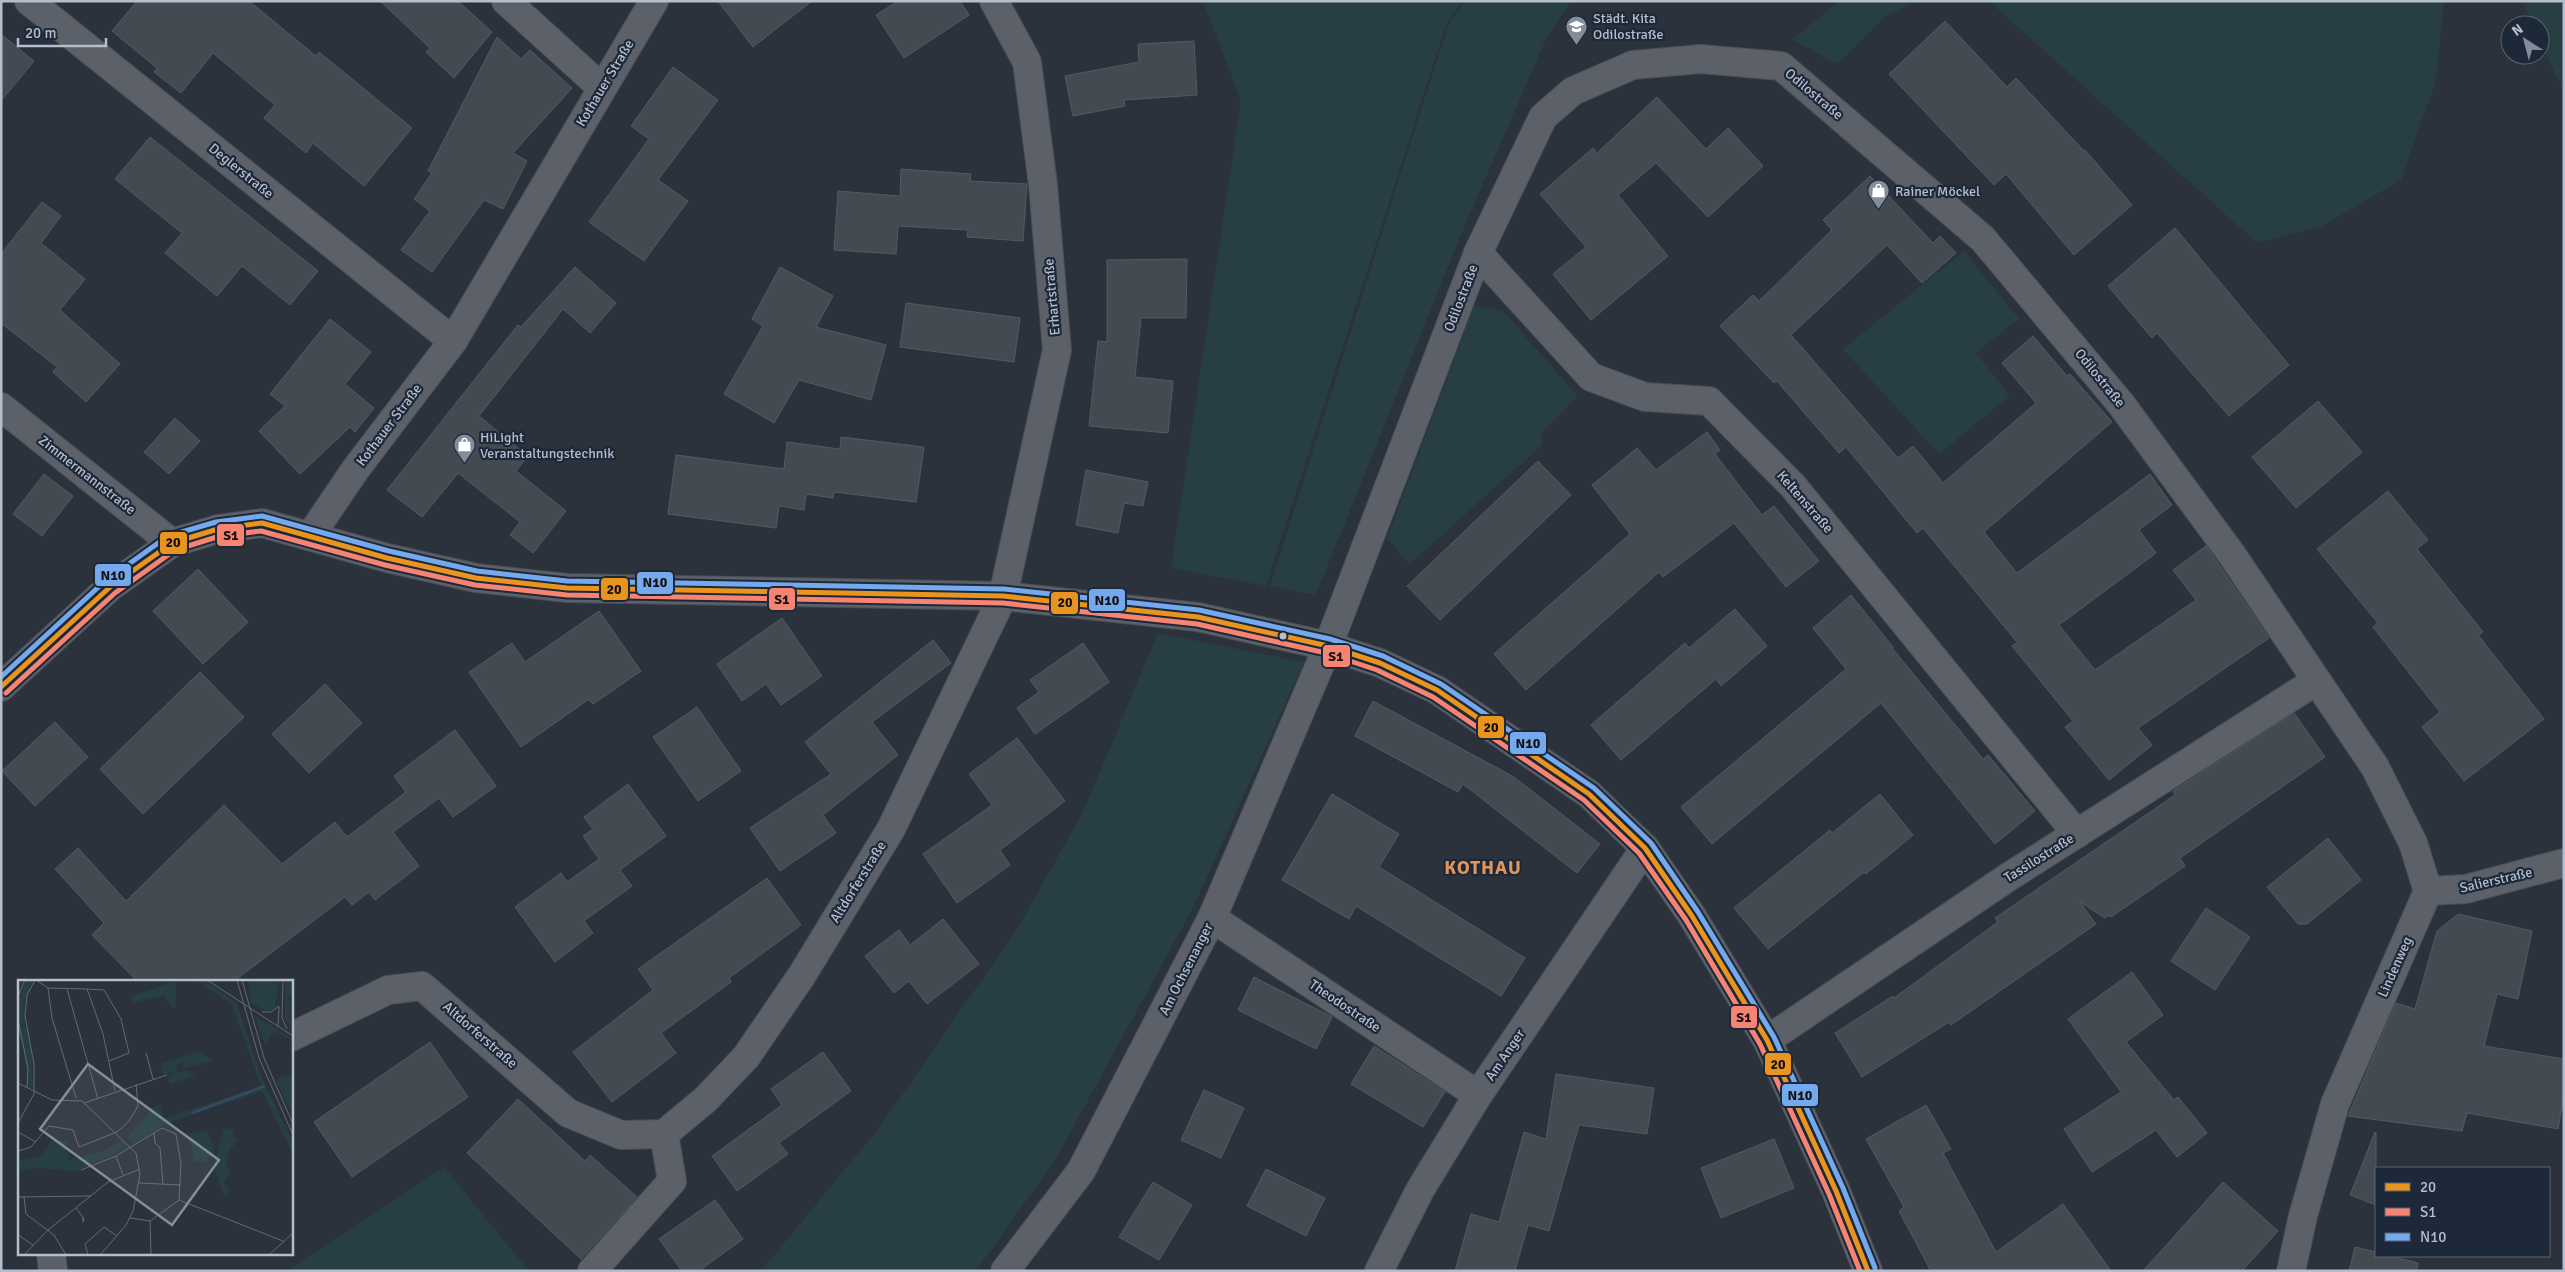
<svg xmlns="http://www.w3.org/2000/svg" width="2565" height="1272" viewBox="0 0 2565 1272" font-family="Signika,sans-serif">
<rect width="100%" height="100%" fill="#2b323c"/>
<g fill="#273e43">
<polygon points="1203,1 1462,1 1446,25 1266,586 1171,568 1241,101"/>
<polygon points="1465,1 1571,1 1546,39 1463,230 1316,595 1270,586 1448,25"/>
<polygon points="1839,1 1917,1 1886,16 1838,64 1792,40"/>
<polygon points="1989,1 2444,1 2436,80 2401,180 2322,226 2257,243"/>
<polygon points="2522,1 2564,1 2564,93 2540,41 2540,25 2533,25"/>
<polygon points="1964,251 2019,319 1976,353 2010,396 1939,454 1843,349"/>
<polygon points="1474,306 1502,310 1578,396 1542,433 1542,445 1410,564 1387,539"/>
<polygon points="1158,633 1304,662 1193,908 1056,1159 976,1271 761,1271 879,1128 1017,929 1083,812"/>
<polygon points="444,1167 529,1271 286,1271"/>
</g>
<g fill="#444a52" stroke="#535a63">
<polygon points="137,1 249,1 316,56 319,52 412,128 364,186 313,143 306,153 264,118 275,105 213,53 181,93 154,72 157,68 112,31"/>
<polygon points="380,1 458,1 492,32 454,78 426,52 430,48"/>
<polygon points="718,1 812,1 753,47"/>
<polygon points="898,1 960,1 969,15 904,58 876,15"/>
<polygon points="1945,21 2007,87 2016,78 2084,151 2085,150 2132,205 2074,255 2006,174 1994,185 1889,74"/>
<polygon points="1,34 34,61 1,101"/>
<polygon points="497,37 521,59 530,50 572,88 513,153 527,161 503,209 484,200 432,272 401,250 430,211 414,199 432,173 428,171"/>
<polygon points="1194,41 1197,95 1124,100 1125,106 1073,116 1065,76 1139,62 1138,44"/>
<polygon points="673,67 718,100 658,180 688,201 644,261 589,222 649,139 631,126"/>
<polygon points="1657,97 1706,149 1728,128 1763,166 1708,217 1656,163 1618,195 1668,256 1591,320 1553,274 1586,247 1540,194 1593,148 1597,153"/>
<polygon points="150,137 318,271 290,305 242,266 217,296 165,253 182,233 115,179"/>
<polygon points="901,169 971,174 970,181 1027,184 1023,241 967,237 968,230 898,226 896,254 834,250 838,191 900,196"/>
<polygon points="1870,176 1933,243 1940,236 1956,253 1922,283 1887,245 1791,335 1898,458 1913,446 1943,483 2036,403 2002,363 2033,336 2067,376 2070,374 2112,422 1984,532 2017,573 2150,474 2172,505 2139,530 2156,553 2059,625 2095,670 2196,600 2173,570 2206,546 2269,638 2138,728 2152,745 2109,780 2065,727 2073,721 2012,646 2017,642 1923,528 1917,533 1846,447 1839,453 1777,381 1774,383 1720,326 1753,295 1759,301 1832,230 1823,220"/>
<polygon points="42,202 61,216 41,243 85,279 60,310 120,364 86,402 53,372 57,367 1,323 1,254"/>
<polygon points="2175,228 2289,365 2229,416 2157,333 2152,338 2108,286"/>
<polygon points="1187,259 1186,318 1141,318 1135,377 1173,381 1168,433 1089,426 1098,341 1107,342 1107,260"/>
<polygon points="575,267 616,303 590,333 563,309 479,416 528,456 516,471 566,511 533,553 510,535 520,522 458,473 422,517 387,490 518,325 521,327"/>
<polygon points="780,267 833,296 816,327 886,345 871,400 799,380 774,423 724,394 763,326 752,319"/>
<polygon points="906,303 1020,318 1014,362 900,347"/>
<polygon points="330,319 371,352 345,384 374,408 355,432 350,427 300,474 259,431 285,406 270,394"/>
<polygon points="2318,401 2362,452 2296,508 2252,457"/>
<polygon points="175,418 200,441 169,474 144,452"/>
<polygon points="1707,432 1720,450 1715,454 1762,515 1774,506 1819,561 1786,587 1734,523 1663,577 1659,572 1526,690 1494,654 1630,534 1592,485 1637,448 1656,470"/>
<polygon points="841,437 924,447 916,502 834,492 833,498 806,494 804,510 779,506 776,528 668,514 676,455 784,469 787,442 840,449"/>
<polygon points="1538,461 1571,495 1440,620 1407,586"/>
<polygon points="1086,470 1148,482 1143,506 1124,503 1118,533 1076,525"/>
<polygon points="44,474 73,496 42,536 13,514"/>
<polygon points="2388,491 2428,540 2417,549 2483,632 2478,635 2544,719 2464,781 2422,727 2440,712 2373,627 2378,623 2317,549"/>
<polygon points="198,569 248,622 203,664 153,611"/>
<polygon points="1851,595 1893,647 1892,648 1983,759 1988,755 2035,811 1995,844 1881,703 1712,844 1681,807 1846,669 1813,628"/>
<polygon points="1735,609 1767,646 1721,686 1716,679 1621,760 1591,725 1685,643 1689,648"/>
<polygon points="599,611 641,671 593,704 589,699 521,747 469,672 512,643 525,662"/>
<polygon points="782,618 822,676 781,705 766,684 742,701 717,664"/>
<polygon points="933,640 951,663 872,722 898,755 823,815 836,833 780,871 750,828 831,774 805,742"/>
<polygon points="1083,643 1109,682 1035,734 1017,708 1039,692 1030,680"/>
<polygon points="200,672 244,717 143,814 100,769"/>
<polygon points="325,684 362,723 309,773 272,734"/>
<polygon points="1373,701 1514,777 1600,844 1577,873 1463,784 1458,792 1355,736"/>
<polygon points="697,707 741,771 698,801 653,737"/>
<polygon points="2294,713 2325,757 2180,858 2185,866 2111,917 2110,915 2105,918 2080,902 2096,924 1951,1025 1949,1022 1862,1077 1835,1033 1893,996 1894,998 1998,922 1995,918 2175,795 2173,791"/>
<polygon points="55,722 88,757 35,806 2,771"/>
<polygon points="455,730 496,786 453,817 439,798 393,832 419,866 375,900 369,892 352,905 345,897 234,981 137,981 92,935 104,923 55,869 78,848 126,901 224,805 282,864 335,822 347,837 406,792 394,776"/>
<polygon points="1017,738 1065,801 1000,850 1010,865 957,903 923,854 992,805 969,774"/>
<polygon points="628,784 666,836 620,870 632,886 584,921 593,933 555,962 515,907 561,873 567,882 599,859 583,836 593,829 584,817"/>
<polygon points="1332,794 1399,834 1379,867 1525,958 1501,996 1356,906 1349,919 1282,880"/>
<polygon points="1880,794 1913,835 1866,874 1864,872 1768,949 1734,908 1830,830 1832,833"/>
<polygon points="2328,838 2361,880 2307,924 2298,924 2267,887"/>
<polygon points="767,878 801,925 729,978 731,982 661,1033 676,1053 612,1102 573,1052 653,990 638,969"/>
<polygon points="2206,908 2250,937 2215,990 2171,961"/>
<polygon points="2458,914 2532,931 2518,999 2497,994 2484,1046 2564,1059 2564,1095 2558,1129 2467,1113 2462,1131 2348,1116 2396,1003 2415,1009 2437,931"/>
<polygon points="943,919 979,964 927,1004 909,981 894,993 865,956 899,930 910,945"/>
<polygon points="2132,972 2163,1015 2126,1042 2174,1100 2178,1097 2207,1133 2177,1157 2156,1130 2092,1172 2064,1129 2121,1092 2068,1019"/>
<polygon points="1254,977 1332,1017 1316,1049 1238,1010"/>
<polygon points="430,1042 468,1097 352,1177 314,1122"/>
<polygon points="1374,1046 1445,1092 1423,1127 1351,1084"/>
<polygon points="823,1052 851,1091 779,1143 788,1154 737,1191 712,1156 782,1105 771,1089"/>
<polygon points="1556,1074 1654,1088 1647,1134 1579,1125 1549,1231 1528,1225 1515,1271 1455,1271 1471,1214 1499,1222 1524,1132 1546,1139"/>
<polygon points="1204,1090 1244,1108 1221,1158 1181,1140"/>
<polygon points="518,1099 585,1161 590,1155 637,1197 581,1259 467,1153"/>
<polygon points="1926,1105 1951,1149 1943,1153 1996,1252 2063,1204 2111,1271 1931,1271 1899,1211 1904,1207 1866,1139"/>
<polygon points="2375,1132 2376,1133 2376,1205 2350,1195"/>
<polygon points="1774,1139 1794,1188 1721,1218 1701,1168"/>
<polygon points="1266,1169 1325,1198 1306,1236 1247,1206"/>
<polygon points="1153,1182 1192,1205 1159,1260 1119,1237"/>
<polygon points="2223,1182 2278,1231 2242,1271 2143,1271"/>
<polygon points="715,1200 743,1239 699,1271 682,1271 659,1239"/>
<polygon points="2355,1247 2376,1252 2376,1256 2390,1256 2418,1263 2417,1271 2349,1271"/>
</g>
<g fill="none" stroke-linecap="round" stroke-linejoin="round">
<defs>
<g id="minor">
<polyline points="29,1 453,341"/>
<polyline points="506,1 602,88"/>
<polyline points="1478,253 1591,377 1645,397 1709,401 1793,486 2077,834"/>
<polyline points="1,407 172,543"/>
<polyline points="311,535 355,470 453,341 654,1"/>
<polyline points="1,687 110,587 172,543 218,529 262,523 387,558 476,578 567,588 1003,596 1198,617 1328,646 1380,663 1437,690 1589,794 1645,848 1692,916 1767,1040 1836,1191 1868,1271"/>
<polyline points="2428,891 2466,889 2564,863"/>
<polyline points="1212,918 1478,1095"/>
<polyline points="291,1037 388,990 422,986 568,1113 621,1135 664,1134 706,1099 746,1057 802,975 891,829 1003,596 1057,350 1043,185 1027,62 994,1"/>
<polyline points="1767,1040 2007,878 2316,681"/>
<polyline points="51,1253 53,1271"/>
<polyline points="592,1271 672,1181 664,1134"/>
<polyline points="1005,1271 1081,1171 1212,918 1328,646 1478,253 1543,117 1573,91 1633,65 1701,59 1781,66 1983,239 2121,404 2232,555 2375,767 2413,843 2428,891 2335,1104 2303,1216 2291,1271"/>
<polyline points="1379,1271 1420,1190 1478,1095 1645,848"/>
</g>
</defs>
<use href="#minor" stroke="#494e56" stroke-width="30"/>
<use href="#minor" stroke="#5b6069" stroke-width="28"/>
<defs>
<polyline id="bus-1" points="1,687 110,587 172,543 218,529 262,523 387,558 476,578 567,588 1003,596 1198,617 1328,646 1380,663 1437,690 1589,794 1645,848 1692,916 1767,1040 1836,1191 1868,1271"/>
<polyline id="bus-2" points="6,693 115,593 175,550 220,536 261,531 385,565 475,585 567,595 1003,603 1197,624 1326,653 1377,670 1433,697 1584,800 1639,853 1686,920 1760,1044 1829,1194 1860,1271"/>
<polyline id="bus-3" points="1,677 105,581 168,536 216,522 262,516 389,551 477,571 567,581 1004,589 1199,610 1330,639 1383,656 1441,684 1594,788 1651,843 1698,912 1774,1037 1843,1188 1875,1268"/>
</defs>
<use href="#bus-1" stroke="#1d2838" stroke-width="9"/>
<use href="#bus-2" stroke="#1d2838" stroke-width="9"/>
<use href="#bus-3" stroke="#1d2838" stroke-width="9"/>
<use href="#bus-1" stroke="#ea9420" stroke-width="5"/>
<use href="#bus-2" stroke="#f78473" stroke-width="5"/>
<use href="#bus-3" stroke="#74a9ed" stroke-width="5"/>
</g>
<defs>
<symbol id="school-pin" viewBox="-11 -11 22 30"><path d="M0 17L-7.5 6A9.5 9.5 0 1 1 7.5 6Z" fill="#858d9a" stroke="#1d2838"/><path d="M0-5L7-2L0 1L-7-2ZM-4 1L0 2.5L4 1V4Q0 6-4 4Z" fill="#fff"/></symbol>
<symbol id="shop-pin" viewBox="-11 -11 22 30"><path d="M0 17L-7.5 6A9.5 9.5 0 1 1 7.5 6Z" fill="#858d9a" stroke="#1d2838"/><path d="M-5-2.5h2.3a2.7 3.5 0 0 1 5.4 0H5L5.5 6h-11ZM-1.5-2.5h3a1.5 2.3 0 0 0-3 0Z" fill="#fff"/></symbol>
</defs>
<g fill-rule="evenodd">
<use href="#school-pin" x="1564" y="14" width="25" height="34"/>
<use href="#shop-pin" x="1866" y="178" width="25" height="34"/>
<use href="#shop-pin" x="452" y="432" width="25" height="34"/>
</g>
<circle fill="#b5becc" stroke="#1d2838" stroke-width="2" cx="1283" cy="636" r="4.5"/>
<g text-anchor="middle" dominant-baseline="central" stroke-width="4.5" stroke-linejoin="round" paint-order="stroke">
<g font-size="14" fill="#b5becc" stroke="#1d2838" text-anchor="start">
<text x="1593" y="18">Städt. Kita<tspan x="1593" dy="16">Odilostraße</tspan></text>
<text x="1895" y="191">Rainer Möckel</text>
<text x="480" y="437">HiLight<tspan x="480" dy="16">Veranstaltungstechnik</tspan></text>
</g>
<g font-size="14" fill="#b5becc" stroke="#1d2838">
<text transform="translate(605 83) rotate(-59)">Kothauer Straße</text>
<text transform="translate(1814 94) rotate(40)">Odilostraße</text>
<text transform="translate(241 171) rotate(39)">Deglerstraße</text>
<text transform="translate(1052 297) rotate(-95)">Erhartstraße</text>
<text transform="translate(1461 298) rotate(-69)">Odilostraße</text>
<text transform="translate(2100 378) rotate(51)">Odilostraße</text>
<text transform="translate(389 425) rotate(-53)">Kothauer Straße</text>
<text transform="translate(87 475) rotate(38)">Zimmermannstraße</text>
<text transform="translate(1805 502) rotate(49)">Keltenstraße</text>
<text transform="translate(2039 858) rotate(-32)">Tassilostraße</text>
<text transform="translate(2496 880) rotate(-13)">Salierstraße</text>
<text transform="translate(858 882) rotate(-58)">Altdorferstraße</text>
<text transform="translate(2395 967) rotate(-66)">Lindenweg</text>
<text transform="translate(1186 969) rotate(-63)">Am Ochsenanger</text>
<text transform="translate(1345 1006) rotate(34)">Theodostraße</text>
<text transform="translate(480 1035) rotate(41)">Altdorferstraße</text>
<text transform="translate(1505 1055) rotate(-56)">Am Anger</text>
</g>
<g font-size="19" font-weight="bold" letter-spacing="1" fill="#de955e" stroke="#1d2838">
<text x="1483" y="868">KOTHAU</text>
</g>
</g>
<g transform="translate(18 980)">
<rect width="275" height="275" fill="#2b323c"/>
<path d="M8,0L15,1L6,20L7,45L1,46V19ZM178,0H186L219,23L243,96L275,162V174L244,111L147,144L115,164L109,157L129,136L132,128L142,125L146,138L243,106L214,25ZM231,0H261L257,28L248,31L232,22ZM267,0H274L275,7V16L271,17L272,47L267,37ZM158,1V28L153,27L146,15L116,23L113,16ZM236,35L275,59V61L257,51L247,65ZM8,46L14,73L15,109L11,107L1,47ZM183,71L195,81L161,90L166,87V83L159,84L160,90L145,95L143,85L133,87ZM168,90L179,95L152,104L150,96ZM275,93V137L258,99ZM205,148L216,150V157L221,160L212,170L208,182L212,191L206,203L211,208L209,216L205,214L196,189ZM185,150L190,153L196,166V173L186,183L176,181L171,156L160,153H178ZM35,160L49,161L51,180L87,170L105,160L112,167L58,191L16,188L0,192V181L22,176Z" fill="#273e43"/>
<path fill="none" stroke="#354a67" stroke-width="2.5" d="M174,133L247,106"/>
<path fill="none" stroke="#626a76" stroke-width="1" d="M18,0L30,8L69,9L85,54L97,111M189,0L275,56M219,0L241,78L275,155M224,0L246,78L275,144M265,0L264,38L269,49M30,8L34,38L58,118M49,9L80,119M69,9L86,10L103,39L111,73L91,81M0,16L7,0M244,32H253L261,26M0,40L10,88L9,108M260,47L261,27M128,73L135,99M0,103L34,120L64,121L118,173L122,194L115,231L108,245L82,275M16,112V84L7,36L9,15L17,0M66,123L149,95M0,143L17,112M0,152L18,162M136,152L137,163L142,168L145,204M0,171L13,167L31,146L55,150L61,167L99,152L111,141L120,126L118,104M98,176L105,195M63,190L98,176L144,148L158,154L163,184L161,220L132,241L112,238M121,203L163,205M0,217L73,216M6,217L8,234L36,255L48,275M161,220L265,261M58,228L66,239L65,242V237M132,241L133,275M0,255L15,265M6,275L30,250L90,202L122,189M70,275L67,264L86,247L99,256M251,275L275,253"/>
<path fill="#858d9a" fill-opacity="0.15" stroke="#858d9a" stroke-width="2.5" d="M70,84L201,180L154,245L22,149Z"/>
<rect width="275" height="275" fill="none" stroke="#b5becc" stroke-width="2.5"/>
</g>
<g stroke="#1d2838" stroke-width="2">
<rect x="216" y="523" width="29" height="24" rx="5" fill="#f78473"/>
<rect x="159" y="531" width="29" height="24" rx="5" fill="#ea9420"/>
<rect x="94" y="563" width="38" height="24" rx="5" fill="#74a9ed"/>
<rect x="636" y="571" width="38" height="24" rx="5" fill="#74a9ed"/>
<rect x="600" y="577" width="29" height="24" rx="5" fill="#ea9420"/>
<rect x="768" y="587" width="28" height="24" rx="5" fill="#f78473"/>
<rect x="1088" y="588" width="38" height="24" rx="5" fill="#74a9ed"/>
<rect x="1050" y="591" width="29" height="24" rx="5" fill="#ea9420"/>
<rect x="1322" y="644" width="29" height="24" rx="5" fill="#f78473"/>
<rect x="1477" y="715" width="28" height="24" rx="5" fill="#ea9420"/>
<rect x="1509" y="731" width="38" height="24" rx="5" fill="#74a9ed"/>
<rect x="1730" y="1005" width="28" height="24" rx="5" fill="#f78473"/>
<rect x="1764" y="1052" width="28" height="24" rx="5" fill="#ea9420"/>
<rect x="1781" y="1083" width="38" height="24" rx="5" fill="#74a9ed"/>
</g>
<g font-size="14" text-anchor="middle" font-weight="bold" fill="#111">
<text x="231" y="540">S1</text>
<text x="173" y="547">20</text>
<text x="113" y="580">N10</text>
<text x="655" y="587">N10</text>
<text x="614" y="594">20</text>
<text x="782" y="604">S1</text>
<text x="1107" y="605">N10</text>
<text x="1065" y="607">20</text>
<text x="1336" y="661">S1</text>
<text x="1491" y="732">20</text>
<text x="1528" y="748">N10</text>
<text x="1744" y="1022">S1</text>
<text x="1778" y="1069">20</text>
<text x="1800" y="1100">N10</text>
</g>
<rect width="2565" height="1272" fill="none" stroke="#b5becc" stroke-width="5"/>
<rect x="2375" y="1167" width="175" height="90" fill="#1d2838" stroke="#5a6473"/>
<rect x="2385" y="1183" width="25" height="8" fill="#ea9420" stroke="#5a6473"/>
<text x="2420" y="1192" font-size="15" fill="#b5becc">20</text>
<rect x="2385" y="1208" width="25" height="8" fill="#f78473" stroke="#5a6473"/>
<text x="2420" y="1217" font-size="15" fill="#b5becc">S1</text>
<rect x="2385" y="1233" width="25" height="8" fill="#74a9ed" stroke="#5a6473"/>
<text x="2420" y="1242" font-size="15" fill="#b5becc">N10</text>
<g transform="translate(2525 40) rotate(324)"><circle r="24" fill="#1d2838" stroke="#5a6473"/>
<path d="M0-4L9 19L0 12L-9 19Z" fill="#858d9a"/>
<text y="-8" font-size="14" font-weight="bold" text-anchor="middle" fill="#b5becc">N</text>
</g>
<path d="M18 38v8h88v-8" fill="none" stroke="#b5becc" stroke-width="2.5"/>
<text x="25" y="38" font-size="15" fill="#b5becc" stroke="#1d2838" stroke-width="4" paint-order="stroke">20 m</text>
</svg>
